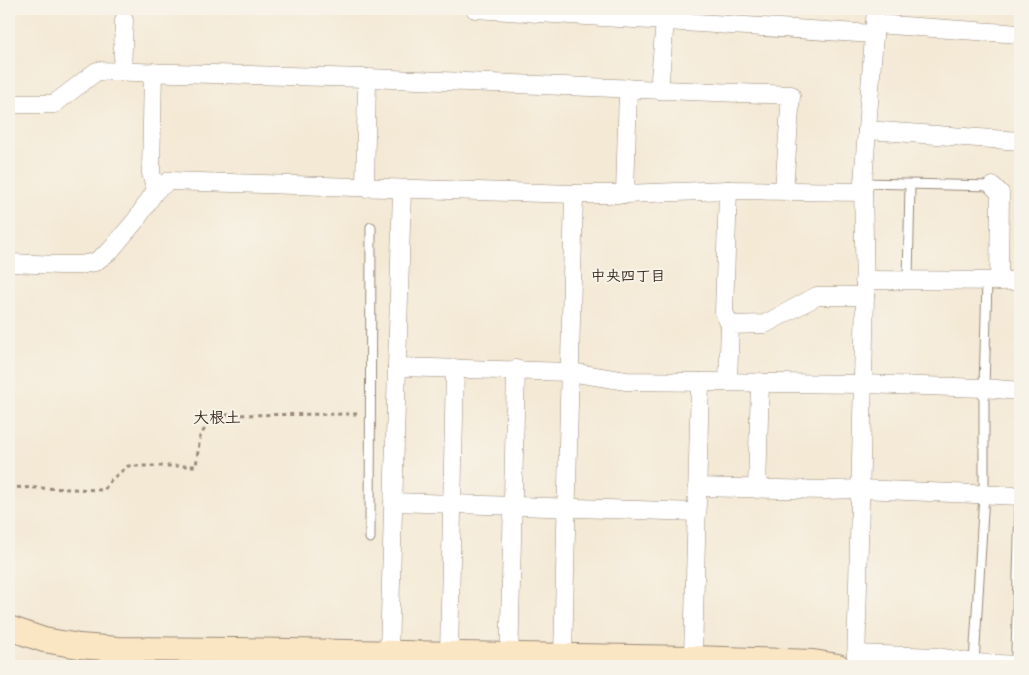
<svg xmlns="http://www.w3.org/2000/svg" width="1029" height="675" viewBox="0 0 1029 675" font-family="Sriracha,'Klee One',sans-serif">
<rect width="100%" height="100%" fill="#f7f3e8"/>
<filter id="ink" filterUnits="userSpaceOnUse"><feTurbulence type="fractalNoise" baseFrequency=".02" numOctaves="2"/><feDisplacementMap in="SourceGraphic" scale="10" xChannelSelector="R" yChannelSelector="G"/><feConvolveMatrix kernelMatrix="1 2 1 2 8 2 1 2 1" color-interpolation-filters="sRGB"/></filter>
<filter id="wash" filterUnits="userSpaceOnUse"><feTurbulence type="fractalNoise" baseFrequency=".0096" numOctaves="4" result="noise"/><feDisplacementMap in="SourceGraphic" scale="20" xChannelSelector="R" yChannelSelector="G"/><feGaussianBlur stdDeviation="1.12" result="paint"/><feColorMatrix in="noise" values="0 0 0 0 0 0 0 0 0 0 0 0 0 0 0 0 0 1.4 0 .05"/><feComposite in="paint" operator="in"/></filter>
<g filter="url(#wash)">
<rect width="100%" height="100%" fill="#f4e9d5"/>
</g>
<g filter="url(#ink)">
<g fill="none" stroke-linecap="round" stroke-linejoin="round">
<defs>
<g id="lane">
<polyline points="863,183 993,186"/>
<polyline points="908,280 910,185"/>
<polyline points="370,538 371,227"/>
<polyline points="1016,654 1020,500"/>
<polyline points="974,663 984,494 984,388 987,281"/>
</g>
<g id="street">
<polyline points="475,9 874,34"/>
<polyline points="875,24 1020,34"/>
<polyline points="122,72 124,20"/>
<polyline points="153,72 151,173 156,190"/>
<polyline points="659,90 665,21"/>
<polyline points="9,104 54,104 97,71 367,78 791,95 784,190"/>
<polyline points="867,130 1020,141"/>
<polyline points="993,186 1000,193 999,281"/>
<polyline points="365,188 367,78"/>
<polyline points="728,190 724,312 730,325"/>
<polyline points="625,194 628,88"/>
<polyline points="9,263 60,265 80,265 95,262 110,251 136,220 156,190 169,181 574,194 625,194 728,190 863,192"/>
<polyline points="864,280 1020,281"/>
<polyline points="397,367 570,372 626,381 863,384 984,388 1020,391"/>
<polyline points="728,381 730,325 765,324 817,296 865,296"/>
<polyline points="697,487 824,490 861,489 1020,496"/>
<polyline points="757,489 760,382"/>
<polyline points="393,502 697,512"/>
<polyline points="856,654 937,657 974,663 1020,665"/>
<polyline points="449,655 455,368"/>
<polyline points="563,656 574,194"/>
<polyline points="693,658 700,382"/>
<polyline points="234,666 235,650"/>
<polyline points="382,666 389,653 402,189"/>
<polyline points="509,666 516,369"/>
<polyline points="856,666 865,296 863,183 876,9"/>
</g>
<polyline id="secondary" points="9,628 44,640 79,646 118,649 235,650 693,658 813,662 838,666"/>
</defs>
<use href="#lane" stroke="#988a7a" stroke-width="11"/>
<use href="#street" stroke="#988a7a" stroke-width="19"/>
<use href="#secondary" stroke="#988a7a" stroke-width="26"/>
<polyline stroke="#988a7a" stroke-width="3" stroke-dasharray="4 4" stroke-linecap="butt" points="9,487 104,490 111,480 128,466 196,466 200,436 214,415 357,414"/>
<use href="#lane" stroke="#fff" stroke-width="9"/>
<use href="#street" stroke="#fff" stroke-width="18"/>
<use href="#secondary" stroke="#fbe6c4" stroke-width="24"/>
</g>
</g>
<g text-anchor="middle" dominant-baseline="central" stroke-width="4" stroke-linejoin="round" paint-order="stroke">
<g font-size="15" font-weight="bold" fill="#3b2a1e" stroke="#f7f3e8">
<text x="628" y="276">中央四丁目</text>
</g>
<g font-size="16" font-weight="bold" fill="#3b2a1e" stroke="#f7f3e8">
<text x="217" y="417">大根土</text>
</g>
</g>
<rect width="1029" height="675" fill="none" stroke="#f7f3e8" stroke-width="30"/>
</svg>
